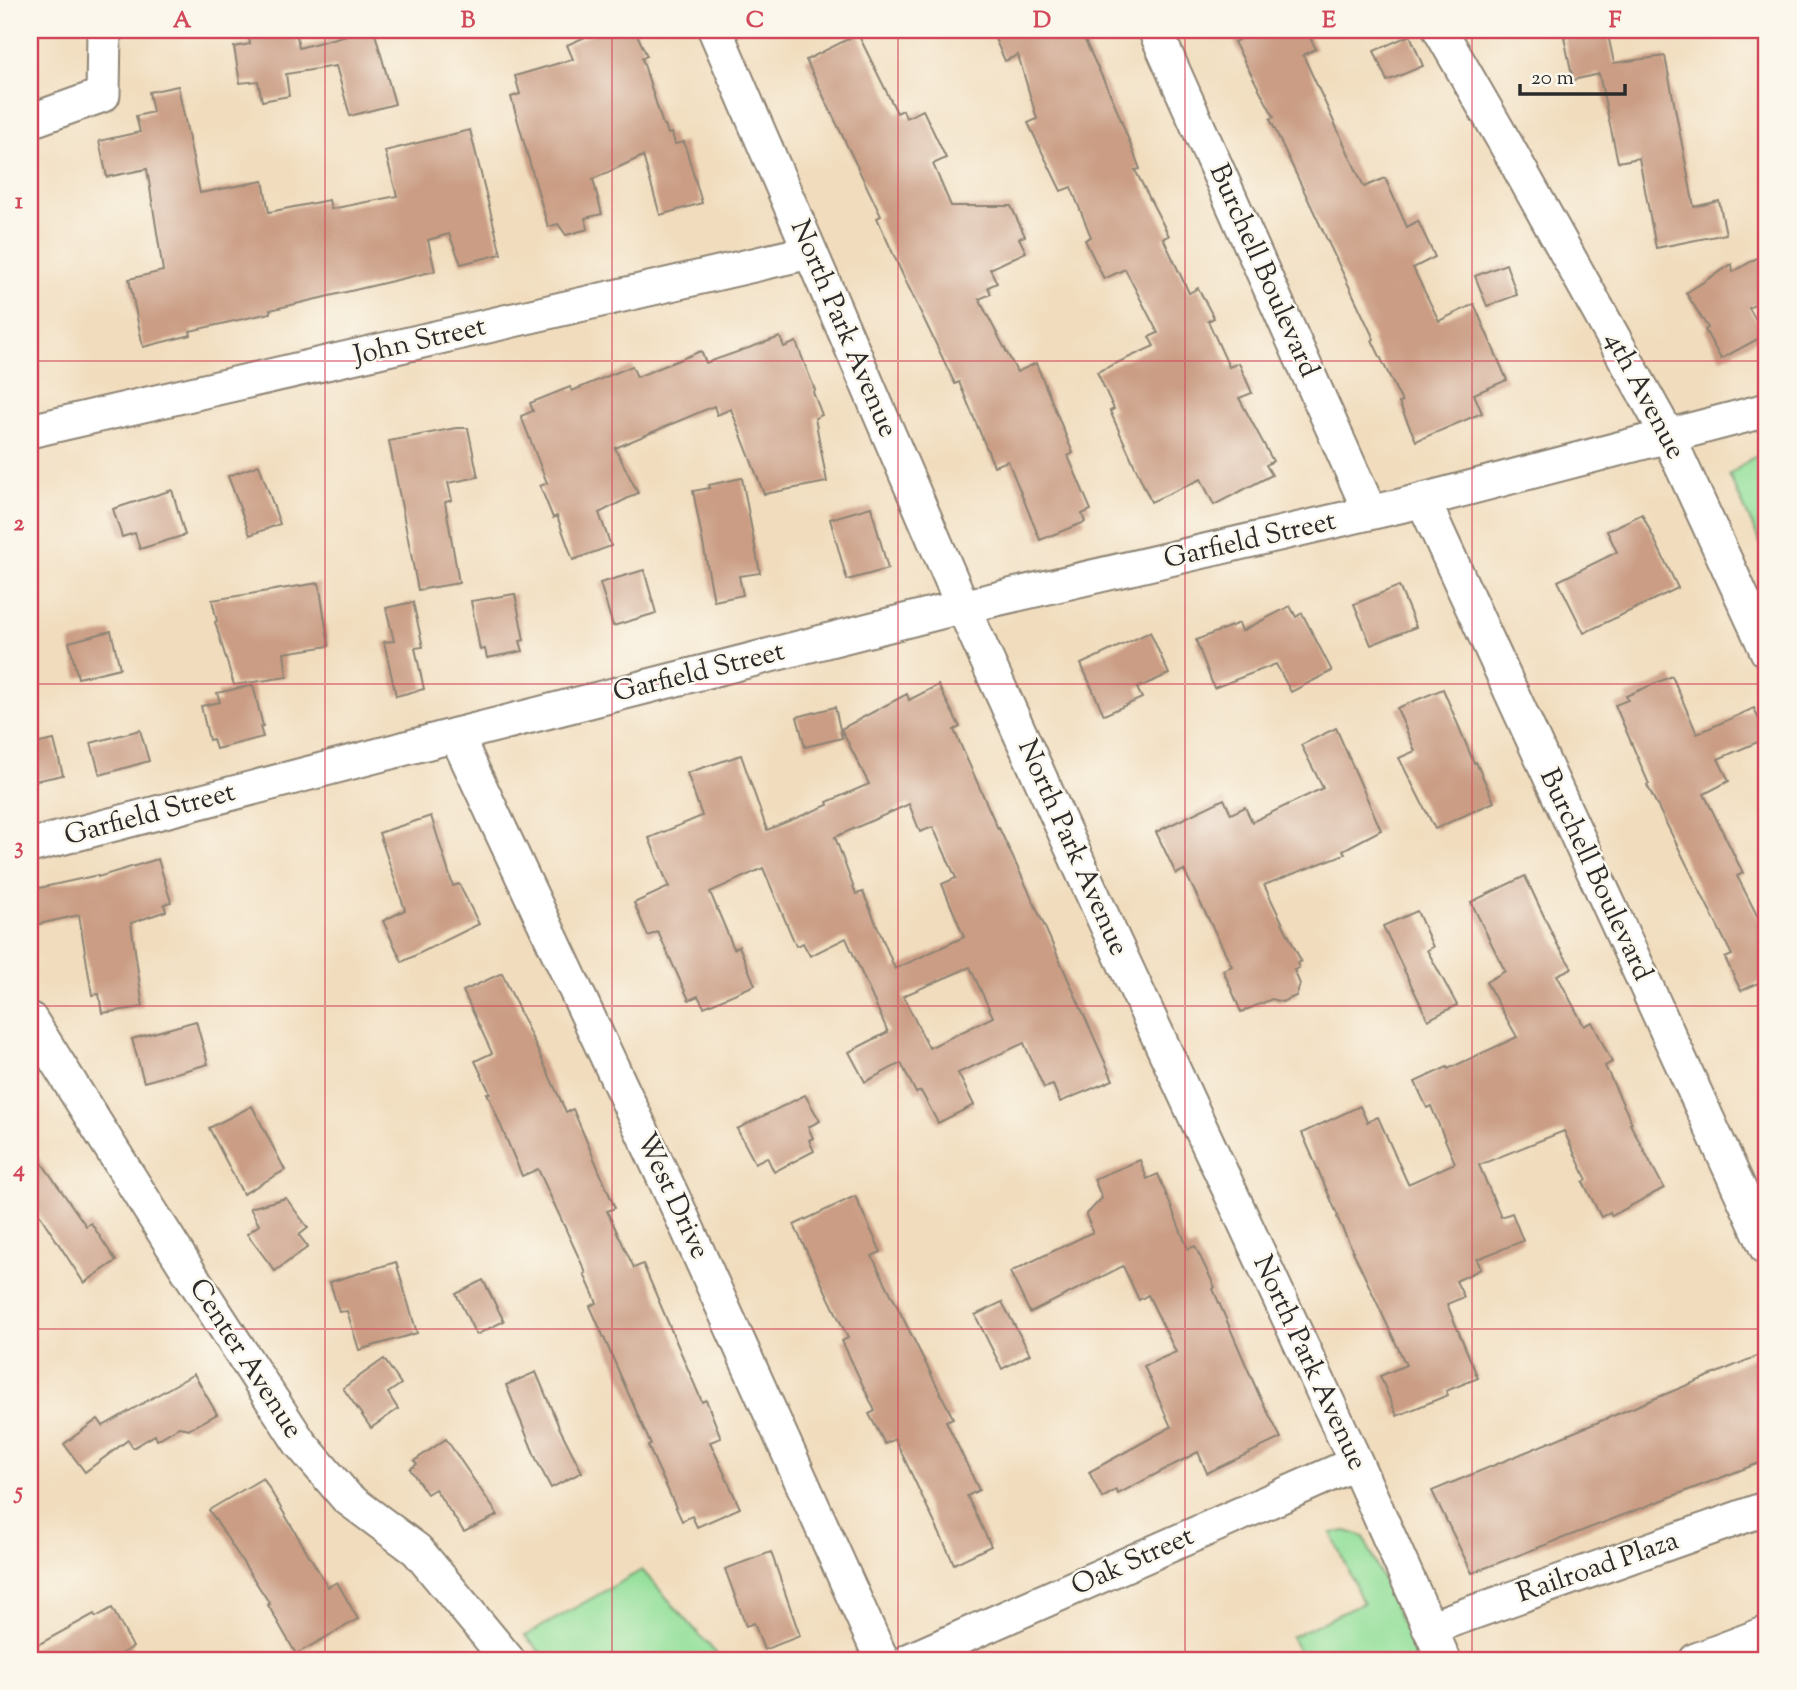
<svg xmlns="http://www.w3.org/2000/svg" width="1797" height="1690" viewBox="0 0 1797 1690" font-family="'Sorts Mill Goudy',serif">
<rect width="100%" height="100%" fill="#fbf7ec"/>
<filter id="ink" filterUnits="userSpaceOnUse"><feTurbulence type="fractalNoise" baseFrequency=".0143" numOctaves="2"/><feDisplacementMap in="SourceGraphic" scale="14" xChannelSelector="R" yChannelSelector="G"/><feConvolveMatrix kernelMatrix="1 2 1 2 8 2 1 2 1" color-interpolation-filters="sRGB"/></filter>
<filter id="wash" filterUnits="userSpaceOnUse"><feTurbulence type="fractalNoise" baseFrequency=".00686" numOctaves="4" result="noise"/><feDisplacementMap in="SourceGraphic" scale="28" xChannelSelector="R" yChannelSelector="G"/><feGaussianBlur stdDeviation="1.57" result="paint"/><feColorMatrix in="noise" values="0 0 0 0 0 0 0 0 0 0 0 0 0 0 0 0 0 1.4 0 .05"/><feComposite in="paint" operator="in"/></filter>
<g filter="url(#wash)">
<rect width="100%" height="100%" fill="#f1ddbe"/>
<g fill="#95e09b" stroke="#608663" stroke-width="2">
<polygon points="1767,454 1767,557 1729,475 1752,458"/>
<polygon points="1347,1531 1364,1537 1418,1660 1303,1660 1291,1637 1363,1603 1331,1533"/>
<polygon points="642,1570 722,1660 548,1660 525,1636"/>
</g>
<g id="blocks">
<g fill="#ca9d84" fill-rule="evenodd">
<polygon points="296,30 299,48 365,30 374,30 395,104 350,116 336,66 286,74 289,96 262,101 258,81 240,83 234,47 250,44 249,37"/>
<polygon points="601,30 635,30 647,56 642,58 663,125 665,125 668,134 672,133 675,144 684,142 702,203 660,215 643,156 593,179 602,214 585,218 588,229 566,235 558,224 548,227 511,97 520,94 515,76 573,59 567,45"/>
<polygon points="991,30 1080,30 1113,100 1140,169 1135,170 1169,236 1163,238 1189,293 1198,288 1214,318 1208,321 1229,367 1239,363 1252,393 1239,398 1273,461 1266,465 1272,475 1214,505 1201,479 1151,502 1110,411 1114,409 1097,372 1154,346 1149,337 1158,333 1125,269 1104,279 1085,240 1091,237 1071,187 1061,191 1028,123 1037,119 1018,55 1005,61"/>
<polygon points="1256,30 1306,30 1316,49 1303,55 1364,187 1385,178 1407,227 1418,221 1435,257 1413,268 1439,321 1474,304 1507,380 1474,394 1482,413 1416,441 1399,403 1402,402 1372,340 1374,339 1270,119 1274,117 1234,42"/>
<polygon points="1596,30 1607,30 1614,63 1665,56 1694,207 1719,201 1726,234 1656,248 1639,158 1618,162 1599,74 1573,80 1564,37"/>
<polygon points="858,34 897,113 903,110 906,118 923,110 946,158 933,164 951,206 1011,206 1025,236 1019,238 1026,252 990,269 997,283 988,287 991,294 979,299 1017,372 1036,363 1073,453 1068,456 1091,510 1082,514 1085,522 1040,540 1008,461 994,466 959,382 955,384 900,269 877,218 881,216 806,60"/>
<polygon points="1410,35 1423,66 1387,81 1374,51"/>
<polygon points="178,86 200,193 263,181 269,212 329,200 331,209 397,196 385,151 470,130 501,254 461,264 449,234 428,240 435,271 270,310 270,313 190,331 191,335 143,347 129,279 163,271 147,169 107,177 99,141 140,132 136,116 153,112 149,92"/>
<polygon points="1759,257 1767,272 1767,298 1749,308 1765,335 1721,359 1705,330 1708,328 1686,293 1732,264 1733,272"/>
<polygon points="1506,264 1517,295 1487,306 1475,276"/>
<polygon points="780,337 784,347 796,342 815,390 813,392 822,415 815,418 827,482 764,494 731,409 717,415 714,406 615,448 638,493 599,513 611,546 573,560 557,516 553,518 540,486 547,483 521,416 533,411 530,403 570,387 572,391 632,366 637,377 701,351 706,363"/>
<polygon points="456,428 468,428 478,477 448,483 452,500 445,502 459,583 418,590 389,441"/>
<polygon points="259,465 280,524 250,535 228,476"/>
<polygon points="742,478 760,573 739,576 743,595 714,601 693,491 710,488 709,485"/>
<polygon points="172,490 185,535 140,549 135,533 122,537 113,509"/>
<polygon points="871,507 888,569 847,580 830,519"/>
<polygon points="1642,514 1678,588 1584,633 1558,581 1617,552 1607,531"/>
<polygon points="644,570 656,613 613,626 600,583"/>
<polygon points="319,583 329,646 284,653 287,677 234,685 215,622 217,621 212,600"/>
<polygon points="1399,586 1416,627 1371,645 1354,604"/>
<polygon points="515,594 524,640 520,641 523,651 487,658 485,649 480,650 471,601"/>
<polygon points="413,602 423,647 415,648 424,689 396,696 384,642 394,641 386,608"/>
<polygon points="1290,606 1296,617 1302,613 1332,671 1291,692 1276,664 1214,688 1196,640 1239,623 1242,631"/>
<polygon points="111,631 120,668 78,678 69,642"/>
<polygon points="1150,632 1169,674 1137,688 1142,698 1104,715 1081,664"/>
<polygon points="1672,676 1697,734 1754,708 1767,738 1718,759 1729,781 1704,794 1743,873 1737,876 1767,935 1767,979 1741,991 1725,958 1732,955 1647,785 1649,784 1615,705 1628,700 1626,696"/>
<polygon points="253,685 263,726 260,727 263,737 216,749 213,739 209,740 201,706 220,702 217,693"/>
<path d="M938,685L960,727L954,730L998,829L999,828L1031,896L1113,1080L1060,1102L1053,1085L1044,1088L1024,1043L958,1073L974,1105L938,1123L921,1091L916,1093L901,1063L865,1082L849,1052L888,1032L846,938L810,956L803,943L796,946L763,868L710,892L734,949L739,946L755,985L704,1007L698,996L689,1000L658,932L648,936L634,903L669,887L649,838L702,816L687,773L741,755L767,830L828,805L827,802L869,784L841,729L907,694L909,700ZM909,804L920,832L933,827L956,878L942,884L964,937L895,969L863,892L856,894L835,837ZM970,967L993,1017L929,1048L903,996Z"/>
<polygon points="1443,689 1474,763 1476,762 1494,802 1435,829 1399,758 1415,751 1397,708"/>
<polygon points="835,707 842,738 805,747 797,717"/>
<polygon points="1336,728 1381,830 1343,850 1345,854 1264,885 1301,961 1297,963 1299,968 1294,970 1300,984 1296,996 1282,1002 1272,999 1241,1012 1223,970 1232,966 1184,870 1176,874 1156,832 1224,799 1231,814 1245,807 1252,822 1323,788 1301,745"/>
<polygon points="140,730 149,761 100,775 91,743"/>
<polygon points="54,740 63,775 30,782 30,745"/>
<polygon points="431,816 453,886 459,884 479,924 402,962 383,921 405,910 379,833"/>
<polygon points="158,859 171,902 164,904 166,911 131,923 143,1007 102,1013 99,994 92,995 79,915 30,926 30,890 98,875 98,877"/>
<polygon points="1525,876 1557,944 1572,968 1557,975 1584,1026 1592,1022 1612,1062 1605,1066 1632,1123 1630,1124 1664,1188 1612,1216 1610,1212 1601,1217 1583,1182 1587,1180 1564,1131 1479,1165 1501,1217 1512,1213 1523,1241 1477,1259 1481,1269 1456,1281 1464,1297 1447,1304 1478,1378 1446,1391 1448,1395 1397,1416 1380,1376 1406,1365 1337,1217 1338,1216 1302,1133 1360,1106 1367,1122 1378,1117 1408,1184 1455,1163 1431,1106 1427,1108 1415,1082 1447,1067 1448,1069 1517,1037 1486,982 1505,971 1471,902"/>
<polygon points="1417,911 1433,947 1427,950 1457,1005 1428,1020 1383,926"/>
<polygon points="502,973 566,1112 573,1109 615,1208 607,1211 634,1268 643,1264 702,1402 706,1400 721,1438 710,1442 740,1508 697,1527 692,1516 682,1521 648,1446 651,1445 590,1306 597,1303 584,1274 586,1273 538,1169 522,1176 487,1093 490,1093 475,1061 492,1053 463,991"/>
<polygon points="196,1021 208,1064 144,1082 132,1039"/>
<polygon points="805,1095 820,1121 808,1127 813,1138 809,1140 814,1151 774,1172 767,1157 755,1163 737,1129"/>
<polygon points="252,1106 285,1170 243,1194 209,1128"/>
<polygon points="30,1146 86,1226 91,1223 116,1261 84,1283 30,1200"/>
<polygon points="1140,1160 1147,1179 1158,1174 1188,1249 1195,1246 1215,1287 1213,1289 1259,1395 1281,1438 1207,1473 1198,1452 1118,1494 1116,1490 1102,1498 1089,1472 1171,1427 1144,1366 1176,1352 1148,1295 1139,1300 1123,1266 1030,1313 1010,1272 1093,1232 1086,1215 1102,1198 1094,1179"/>
<polygon points="855,1196 881,1252 872,1256 953,1418 946,1421 979,1490 967,1496 991,1546 954,1564 895,1439 885,1444 869,1414 875,1411 842,1341 848,1338 794,1225"/>
<polygon points="286,1198 308,1228 299,1235 308,1247 275,1271 247,1234 259,1225 250,1208"/>
<polygon points="396,1262 417,1333 359,1350 347,1311 339,1312 330,1282"/>
<polygon points="483,1280 504,1321 476,1335 456,1294"/>
<polygon points="1002,1302 1030,1354 1002,1369 975,1315"/>
<polygon points="1767,1352 1767,1460 1472,1573 1432,1491"/>
<polygon points="384,1359 401,1384 388,1393 398,1409 371,1428 343,1388"/>
<polygon points="536,1372 559,1427 582,1472 551,1488 537,1461 506,1385"/>
<polygon points="194,1374 217,1414 190,1429 179,1427 157,1440 155,1435 133,1448 128,1440 85,1472 64,1444 98,1419 103,1426"/>
<polygon points="446,1439 498,1515 464,1532 435,1489 427,1494 410,1469 417,1464 414,1461"/>
<polygon points="263,1478 328,1587 337,1582 358,1619 296,1654 268,1605 270,1604 209,1510"/>
<polygon points="771,1552 800,1636 764,1650 754,1623 746,1626 725,1569"/>
<polygon points="112,1608 133,1647 110,1660 30,1660 30,1649 94,1614 96,1617"/>
</g>
</g>
</g>
<g filter="url(#ink)">
<use href="#blocks" fill-opacity="0" stroke="#8e8474" stroke-width="2"/>
<g fill="none" stroke-linecap="round" stroke-linejoin="round">
<defs>
<g id="minor">
<polyline points="715,30 963,607 1106,924 1356,1463 1444,1660"/>
<polyline points="1155,30 1370,512"/>
<polyline points="1440,30 1508,148 1667,434 1767,651"/>
<polyline points="30,121 103,95 104,30"/>
<polyline points="30,431 810,252"/>
<polyline points="1423,500 1767,1249"/>
<polyline points="456,735 678,1208 882,1660"/>
<polyline points="30,846 456,735 940,612 1404,505 1767,410"/>
<polyline points="30,1019 187,1269 300,1443 347,1498 417,1550 508,1660"/>
<polyline points="1429,1628 1767,1508"/>
<polyline points="910,1660 1356,1463"/>
<polyline points="1696,1660 1767,1633"/>
</g>
</defs>
<use href="#minor" stroke="#8e8474" stroke-width="37"/>
<use href="#minor" stroke="#fff" stroke-width="33"/>
</g>
</g>
<path fill="none" stroke="#d1495b" stroke-width="2" stroke-opacity="0.55" d="M325,30V1660M612,30V1660M898,30V1660M1185,30V1660M1472,30V1660M30,361H1767M30,684H1767M30,1006H1767M30,1329H1767"/>
<g text-anchor="middle" dominant-baseline="central" stroke-width="5" stroke-linejoin="round" paint-order="stroke">
<g font-size="28" fill="#2b2b2b" stroke="#fbf7ec">
<text transform="translate(1263 271) rotate(66)">Burchell Boulevard</text>
<text transform="translate(843 329) rotate(67)">North Park Avenue</text>
<text transform="translate(420 342) rotate(-13)">John Street</text>
<text transform="translate(1644 396) rotate(62)">4th Avenue</text>
<text transform="translate(1250 541) rotate(-13)">Garfield Street</text>
<text transform="translate(699 673) rotate(-14)">Garfield Street</text>
<text transform="translate(150 815) rotate(-15)">Garfield Street</text>
<text transform="translate(1072 848) rotate(66)">North Park Avenue</text>
<text transform="translate(1595 875) rotate(65)">Burchell Boulevard</text>
<text transform="translate(672 1196) rotate(65)">West Drive</text>
<text transform="translate(245 1359) rotate(57)">Center Avenue</text>
<text transform="translate(1309 1363) rotate(65)">North Park Avenue</text>
<text transform="translate(1133 1562) rotate(-24)">Oak Street</text>
<text transform="translate(1598 1568) rotate(-19)">Railroad Plaza</text>
</g>
</g>
<rect width="1797" height="1690" fill="none" stroke="#fbf7ec" stroke-width="77"/>
<path d="M1520 84v10h105v-10" fill="none" stroke="#2b2b2b" stroke-width="3.5"/>
<text x="1531" y="84" font-size="21" fill="#2b2b2b" stroke="#fbf7ec" stroke-width="5" paint-order="stroke">20 m</text>
<rect x="38" y="38" width="1720" height="1614" fill="none" stroke="#d1495b" stroke-width="2.5"/>
<g font-size="23" text-anchor="middle" font-weight="bold" fill="#d1495b">
<text x="182" y="27">A</text>
<text x="468" y="27">B</text>
<text x="755" y="27">C</text>
<text x="1042" y="27">D</text>
<text x="1329" y="27">E</text>
<text x="1615" y="27">F</text>
<text x="19" y="208">1</text>
<text x="19" y="530">2</text>
<text x="19" y="853">3</text>
<text x="19" y="1176">4</text>
<text x="19" y="1498">5</text>
</g>
</svg>
